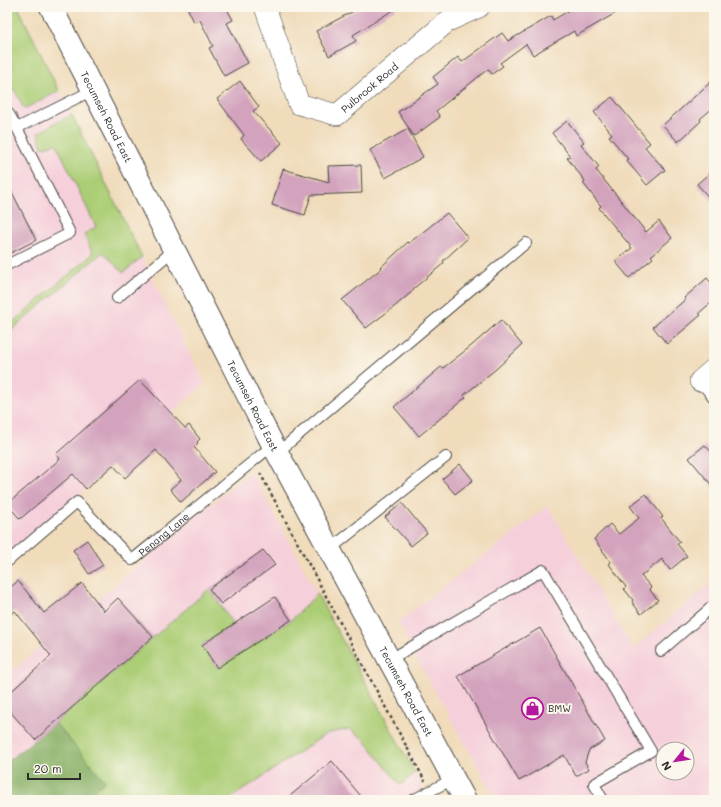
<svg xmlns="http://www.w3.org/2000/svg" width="721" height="807" viewBox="0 0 721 807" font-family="Mali,sans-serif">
<rect width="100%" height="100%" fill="#fbf7ec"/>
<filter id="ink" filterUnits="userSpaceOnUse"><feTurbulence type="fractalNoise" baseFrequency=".025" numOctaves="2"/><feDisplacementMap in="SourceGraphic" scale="8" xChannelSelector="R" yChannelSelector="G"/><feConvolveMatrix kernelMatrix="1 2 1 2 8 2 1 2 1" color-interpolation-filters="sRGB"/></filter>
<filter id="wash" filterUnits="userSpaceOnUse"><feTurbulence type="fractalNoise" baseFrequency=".012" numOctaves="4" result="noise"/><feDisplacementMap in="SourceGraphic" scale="16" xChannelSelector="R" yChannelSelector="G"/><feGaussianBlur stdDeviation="0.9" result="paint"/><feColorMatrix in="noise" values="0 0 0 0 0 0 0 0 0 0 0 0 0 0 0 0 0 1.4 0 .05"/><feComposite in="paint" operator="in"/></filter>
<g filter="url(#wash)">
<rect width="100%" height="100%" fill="#f0dcbb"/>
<g fill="#f5cfda" fill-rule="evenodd">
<polygon points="7,7 18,7 205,384 7,558"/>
<polygon points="251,471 429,800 7,800 7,675"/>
<path d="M548,506L633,649L714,581V800H497L420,665L398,622ZM663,749H687V773H663Z"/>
</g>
<g fill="#abcd75" stroke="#6b7c50">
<polygon points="7,7 18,7 59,91 24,109 14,89 7,92"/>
<polygon points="72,115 142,257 123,273 103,252 7,334 7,327 93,254 84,234 96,227 56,143 42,148 38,133 59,121"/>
<polygon points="209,589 233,624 202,645 217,668 291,620 317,594 415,773 400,785 363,738 349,729 326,734 228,800 83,800 104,781 55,723"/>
</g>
<polygon fill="#88b066" stroke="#5a6e48" points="55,723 105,781 83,800 7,800 7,762"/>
<g id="blocks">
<g fill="#d3a3bd">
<polygon points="187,7 226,7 233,20 227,23 248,63 224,76 209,48 213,46 200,20 194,22"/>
<polygon points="361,7 398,7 353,35 356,41 329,56 316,31"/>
<polygon points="575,7 626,7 576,36 574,31 533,55 526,44 500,63 503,66 492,74 488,69 436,111 440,117 414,136 398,112 438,84 433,77 458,57 462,62 502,33 508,41 551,16 553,20"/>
<polygon points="714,79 714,107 700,119 701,121 678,142 663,125"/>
<polygon points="240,81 259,107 253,111 282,143 261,161 241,139 244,135 217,99"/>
<polygon points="612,97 650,143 645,147 665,170 647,185 626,160 628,159 609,136 612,134 594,112"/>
<polygon points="567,121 584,142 581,144 599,167 596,170 646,232 659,221 672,238 651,256 653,258 629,278 615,261 632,248 599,208 601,206 583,183 585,181 567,158 570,156 552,133"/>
<polygon points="408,129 423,157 385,178 370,150"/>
<polygon points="361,165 362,193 311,195 305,215 272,205 283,169 329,182 328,166"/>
<polygon points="714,169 714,203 697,184"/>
<polygon points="7,182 36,240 7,255"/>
<polygon points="447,213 468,238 443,261 444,263 413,289 414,290 394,307 366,328 342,300 382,268 381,267 408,242 409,243"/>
<polygon points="707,278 714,286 714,300 699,313 701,315 667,344 653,327 686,299 684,298"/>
<polygon points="501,320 522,345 496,369 464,395 466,397 419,436 394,407 441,367 443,368 470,347"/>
<polygon points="140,380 184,427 185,428 189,425 200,439 197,442 198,443 194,447 215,472 181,502 170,489 181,480 156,450 125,478 113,465 86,489 73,474 20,519 7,504 60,459 56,454"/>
<polygon points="705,445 714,455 714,488 689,458"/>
<polygon points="460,464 473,480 455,494 442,479"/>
<polygon points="646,494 663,517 661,518 680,542 677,544 687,556 670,570 662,559 641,576 651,587 649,589 658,600 641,614 632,602 633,600 624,589 626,587 609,564 611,562 594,539 610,524 619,534 639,518 630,506"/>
<polygon points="402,503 427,533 411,546 385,517"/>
<polygon points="87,540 103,565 89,574 73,550"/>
<polygon points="263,550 275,565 221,604 209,589"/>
<polygon points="18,581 44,613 82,583 104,611 118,598 153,637 35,740 7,708 7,695 51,656 15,611 7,617 7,590"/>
<polygon points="275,597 291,620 217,668 202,645"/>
<polygon points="540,628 605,741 589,750 585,762 589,769 576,776 564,755 519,781 458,676"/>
<polygon points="332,761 364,800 285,800"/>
</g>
</g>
</g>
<g filter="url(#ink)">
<use href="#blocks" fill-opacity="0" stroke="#494641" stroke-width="1"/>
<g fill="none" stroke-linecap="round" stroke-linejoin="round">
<defs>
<g id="lane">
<polyline points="7,115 9,114 17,128"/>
<polyline points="7,265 70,233 17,128 93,90"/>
<polyline points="117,298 174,250"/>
<polyline points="700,381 714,398"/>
<polyline points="277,453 526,243"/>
<polyline points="329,550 446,457"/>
<path id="s1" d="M7,562L77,502L132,560L273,445"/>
<polyline points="661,651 714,605"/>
<polyline points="389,660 543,570 651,751 594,784 603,800"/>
<polyline points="413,800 453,779"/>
</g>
<g id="street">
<path id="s2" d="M265,7L299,104L337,115L448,21L479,7"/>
<polyline points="700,381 714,369"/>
</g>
<g id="secondary">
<path id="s3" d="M51,7L273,445L465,800"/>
</g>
</defs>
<use href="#lane" stroke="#494641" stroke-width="12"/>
<use href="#street" stroke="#494641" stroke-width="22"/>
<use href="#secondary" stroke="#494641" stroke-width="24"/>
<polyline stroke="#494641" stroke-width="2.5" stroke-dasharray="3 3" stroke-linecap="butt" points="260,473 425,781"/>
<use href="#lane" stroke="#fff" stroke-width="10"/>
<use href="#street" stroke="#fff" stroke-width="21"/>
<use href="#secondary" stroke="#fff" stroke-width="22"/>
</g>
</g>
<defs>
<symbol id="shop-ring" viewBox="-11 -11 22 22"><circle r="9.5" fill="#fbf7ec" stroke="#b5179e" stroke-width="1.5"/><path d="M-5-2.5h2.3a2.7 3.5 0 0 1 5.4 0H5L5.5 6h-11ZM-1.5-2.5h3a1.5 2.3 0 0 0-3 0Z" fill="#b5179e"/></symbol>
</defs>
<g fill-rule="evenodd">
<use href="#shop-ring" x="520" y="696" width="25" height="25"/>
</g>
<g text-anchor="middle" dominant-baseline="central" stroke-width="4" stroke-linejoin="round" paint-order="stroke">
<g font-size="10" fill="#2b2b2b" stroke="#fbf7ec">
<text stroke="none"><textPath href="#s2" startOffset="185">Pulbrook Road</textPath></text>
<text stroke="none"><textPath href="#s3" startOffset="123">Tecumseh Road East</textPath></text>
<text stroke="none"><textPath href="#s3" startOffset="447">Tecumseh Road East</textPath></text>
<text stroke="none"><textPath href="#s1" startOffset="213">Penang Lane</textPath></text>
<text stroke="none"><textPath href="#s3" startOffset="771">Tecumseh Road East</textPath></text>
</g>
<g font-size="10" fill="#2b2b2b" stroke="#fbf7ec" text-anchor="start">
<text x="548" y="708">BMW</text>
</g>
</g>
<rect width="721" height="807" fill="none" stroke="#fbf7ec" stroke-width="24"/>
<g transform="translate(675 761) rotate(240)"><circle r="19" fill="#fbf7ec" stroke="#a8a59f"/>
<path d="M0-3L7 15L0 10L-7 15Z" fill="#b5179e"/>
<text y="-6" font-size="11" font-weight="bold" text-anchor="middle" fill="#2b2b2b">N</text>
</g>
<path d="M28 773v6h52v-6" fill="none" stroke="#2b2b2b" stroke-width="2"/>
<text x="34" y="773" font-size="12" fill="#2b2b2b" stroke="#fbf7ec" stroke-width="3" paint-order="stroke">20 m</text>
</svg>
